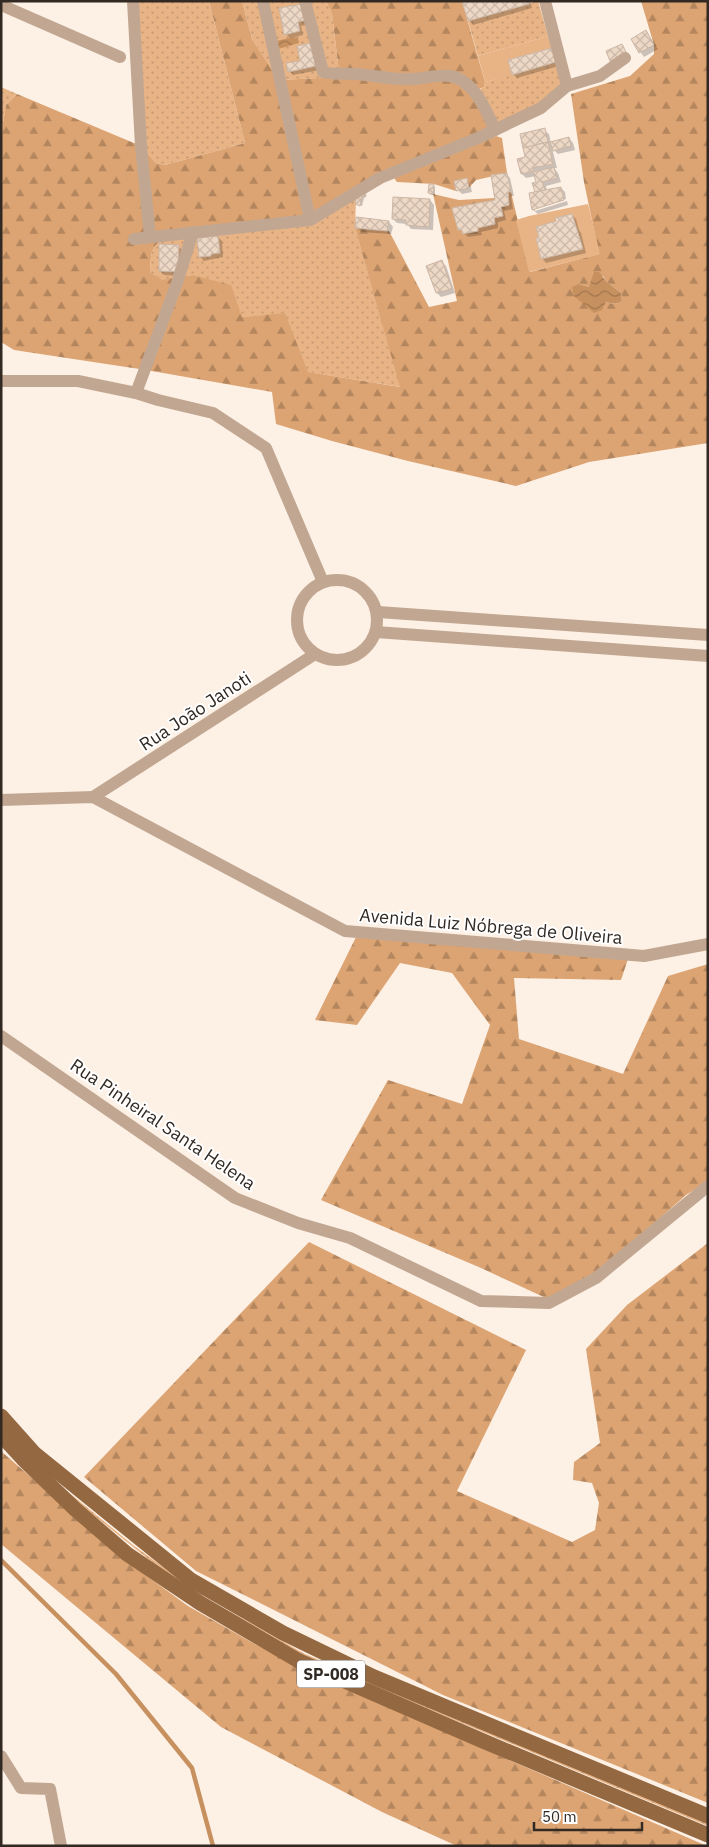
<svg xmlns="http://www.w3.org/2000/svg" width="709" height="1847" viewBox="0 0 709 1847" font-family="'IBM Plex Sans',sans-serif">
<defs>
<pattern id="grass-dots" width="8" height="8" patternUnits="userSpaceOnUse" patternTransform="scale(1.25)"><rect width="8" height="8" fill="#e8b385"/><path d="M2 2h.1M6 6h.1" fill="none" stroke="#c79a73" stroke-width="1.8" stroke-linecap="round"/></pattern>
<pattern id="forest-firs" width="22" height="20" patternUnits="userSpaceOnUse" patternTransform="scale(1.25)"><rect width="22" height="20" fill="#dda473"/><path d="M5 1l3.5 6h-7zM16 11l3.5 6h-7z" fill="#b4865e"/></pattern>
<pattern id="water-waves" width="16" height="10" patternUnits="userSpaceOnUse" patternTransform="scale(1.25)"><rect width="16" height="10" fill="#c7905f"/><path d="M0 5q4-4 8 0t8 0" fill="none" stroke="#a2764e"/></pattern>
<pattern id="building-cross-hatch" width="8" height="8" patternUnits="userSpaceOnUse" patternTransform="scale(1.25)"><rect width="8" height="8" fill="#edd7c5"/><path d="M0 0l8 8M0 8l8-8" fill="none" stroke="#ccb9a9"/></pattern>
</defs>
<rect width="100%" height="100%" fill="#fdf0e5"/>
<g fill="url(#grass-dots)">
<polygon points="133,1 209,1 245,143 165,165 156,163 141,146"/>
<polygon points="242,1 326,1 332,14 339,72 320,78 279,80 252,39"/>
<polygon points="538,1 548,36 478,56 468,21"/>
<polygon points="556,62 567,86 495,130 475,92 484,87 485,82"/>
<polygon points="1,87 17,94 6,105 1,135"/>
<path d="M356,199L355,228L401,387L307,372L285,314L242,317L192,275L162,281L150,272C151,253 150,248 166,236Z"/>
<polygon points="1,1424 62,1487 133,1545 204,1597 305,1654 708,1823 708,1826 304,1657 173,1579 76,1501 11,1439 1,1428"/>
</g>
<g fill="url(#forest-firs)" fill-rule="evenodd">
<path d="M209,1H242L252,39L279,80L320,78L339,72L332,14L326,1H462L485,82L484,87L479,89L495,130L380,178L310,220L166,236C150,248 151,253 150,272L162,280L192,275L231,285L242,317L285,313L308,372L400,387L355,228L389,231L429,307L457,301L433,194L459,200L495,198V200L452,208L458,230H462V233L478,231V228L495,224L494,218L501,207L509,205L508,192H511L530,272L599,254L584,182L571,94L630,76L654,54V45L641,1H708V443L589,462L516,486L408,461L332,441L276,424L272,392L146,370L14,350L1,342V135L6,105L17,94L141,146L156,163L165,165L245,143ZM603,276L606,281L621,293L622,301C617,305 612,304 606,302L602,307L579,284L589,287Z"/>
<polygon points="496,136 502,138 507,173 476,180 469,188 456,191 434,184 397,182 394,178"/>
<polygon points="357,935 628,959 621,980 514,978 519,1039 623,1074 668,976 708,964 708,1181 686,1195 595,1276 548,1299 481,1268 321,1200 388,1080 462,1104 490,1025 452,973 400,963 357,1025 315,1020"/>
<polygon points="309,1242 526,1350 457,1491 572,1542 595,1530 599,1503 592,1483 573,1480 574,1462 600,1443 586,1349 627,1305 708,1243 708,1803 443,1695 196,1571 84,1477"/>
<polygon points="1,1451 129,1563 188,1606 253,1643 344,1688 707,1846 457,1846 382,1812 221,1727 1,1544"/>
</g>
<g fill="#e8b385" fill-rule="evenodd">
<polygon points="548,36 552,48 508,60 512,75 485,82 478,56"/>
<path d="M588,204L600,254L529,272L516,220L529,216ZM572,214L583,248L541,259L536,238L539,237L536,227L556,221V218Z"/>
</g>
<g fill="url(#water-waves)">
<polygon points="294,37 298,38 299,43 278,49 276,41"/>
<path d="M594,272H599L606,281L621,293L622,301C617,305 612,304 606,302L602,310L594,313L574,296L572,287L579,284L589,287Z"/>
</g>
<g fill="#0003">
<polygon points="298,1 306,1 310,24 301,26 303,35 290,38 286,34 302,5"/>
<polygon points="465,1 530,1 532,8 473,25 469,20"/>
<polygon points="646,32 658,49 644,57 632,40"/>
<polygon points="299,47 320,70 293,75 289,71 301,62"/>
<polygon points="551,49 559,66 517,78 513,74"/>
<polygon points="544,130 549,134 551,143 569,138 573,143 575,150 558,154 552,148 557,168 554,168 558,173 561,182 546,186 547,191 561,188 565,192 566,199 535,208 535,211 567,201 568,205 538,214 533,210 530,194 537,193 538,182 536,176 526,178 522,174 527,158"/>
<polygon points="506,174 510,178 514,196 511,196 513,209 504,211 506,220 498,222 498,228 481,232 482,235 468,237 460,229 496,201"/>
<polygon points="466,180 470,184 472,192 462,194 458,190"/>
<polygon points="433,186 435,187 435,195 431,195 429,193"/>
<polygon points="362,194 367,196 364,198 362,206 358,205"/>
<polygon points="430,200 434,205 433,230 411,229 407,224 397,223 393,219"/>
<polygon points="572,215 576,219 579,230 581,233 586,253 546,263 542,258 540,238 558,222"/>
<polygon points="389,222 393,227 391,234 361,232 357,227"/>
<polygon points="218,237 222,241 223,257 204,261 200,257"/>
<polygon points="178,246 182,250 182,276 164,275 160,271"/>
<polygon points="442,262 446,266 455,293 441,297 437,293"/>
</g>
<g fill="none" stroke-linecap="round" stroke-linejoin="round">
<polyline stroke="#c7905f" stroke-width="4.5" points="1,1560 116,1674 192,1768 213,1846"/>
</g>
<g fill="url(#building-cross-hatch)" stroke="#ccb7a6">
<polygon points="462,1 528,1 529,4 468,21"/>
<polygon points="303,4 307,20 298,22 300,31 284,35 279,8"/>
<polygon points="646,30 654,45 639,53 631,39"/>
<polygon points="311,43 316,66 288,72 286,63 300,61 297,46"/>
<polygon points="622,44 627,54 610,61 606,51"/>
<polygon points="552,48 556,62 512,75 508,60"/>
<polygon points="545,128 548,142 523,148 520,134"/>
<polygon points="569,137 571,146 553,151 550,142"/>
<polygon points="548,142 553,164 533,168 533,172 521,174 517,159 525,157 523,148"/>
<polygon points="554,167 557,178 542,182 545,190 535,192 532,183 536,182 533,172"/>
<polygon points="507,173 511,192 508,192 509,205 501,207 503,216 494,218 495,224 478,228 478,231 462,234 462,230 458,230 452,208 495,200 491,175"/>
<polygon points="467,178 469,188 456,191 454,181"/>
<polygon points="429,184 434,184 433,194 428,193"/>
<polygon points="561,187 564,200 532,210 529,193"/>
<polygon points="366,194 365,197 362,196 360,206 355,204 357,195"/>
<polygon points="393,197 430,199 429,227 406,225 406,220 392,219"/>
<polygon points="572,214 583,249 541,259 536,238 539,237 536,227 556,221 555,218"/>
<polygon points="356,217 389,221 387,231 355,228"/>
<polygon points="218,236 220,253 211,254 211,256 199,257 197,238"/>
<polygon points="159,244 179,245 178,272 159,271"/>
<polygon points="442,260 452,289 436,293 426,266"/>
</g>
<g fill="none" stroke-linecap="round" stroke-linejoin="round">
<g stroke="#c1a792" stroke-width="12">
<polyline points="133,1 141,146 150,237"/>
<polyline points="263,1 310,220"/>
<path d="M305,1L323,72C331,75 344,73 354,74C373,75 392,80 411,79C424,79 437,74 450,76C473,79 487,111 495,130"/>
<polyline points="545,1 567,86"/>
<polyline points="1,5 120,57"/>
<polyline points="134,239 310,220 380,178 478,138 541,108 567,86 600,76 625,58"/>
<polyline points="1,381 78,381 136,393 158,400 213,413 266,448 323,582"/>
<polyline points="136,393 177,283 193,232"/>
<circle cx="337" cy="620" r="40"/>
<polyline points="378,612 708,635"/>
<polyline points="376,632 708,656"/>
<polyline points="93,797 315,654"/>
<polyline points="1,800 93,797 345,931 644,956 708,944"/>
<polyline points="1,1036 235,1198 298,1223 350,1238 481,1301 549,1303 596,1278 708,1186"/>
<polyline points="1,1756 21,1788 50,1789 61,1846"/>
</g>
<g stroke="#946840" stroke-width="15">
<polyline points="1,1416 34,1453 191,1580 283,1633 374,1677 708,1816"/>
<polyline points="1,1435 23,1459 75,1509 127,1554 200,1603 299,1661 483,1741 708,1835"/>
</g>
</g>
<g text-anchor="middle" dominant-baseline="central" stroke-width="4" stroke-linejoin="round" paint-order="stroke">
<rect fill="#fff" stroke="#6f6964" stroke-width="1" x="297" y="1660.5" width="68" height="27" rx="4"/>
<g font-size="16" font-weight="bold" fill="#312922">
<text x="331" y="1674">SP-008</text>
</g>
<g font-size="18" fill="#312922" stroke="#fff">
<text transform="translate(195 711) rotate(-33)">Rua João Janoti</text>
<text transform="translate(491 926) rotate(5)">Avenida Luiz Nóbrega de Oliveira</text>
<text transform="translate(163 1124) rotate(34)">Rua Pinheiral Santa Helena</text>
</g>
</g>
<rect width="709" height="1847" fill="none" stroke="#312922" stroke-width="5"/>
<path d="M534 1822v8h108v-8" fill="none" stroke="#312922" stroke-width="2.5"/>
<text x="542" y="1822" font-size="15" fill="#312922" stroke="#ffffff" stroke-width="4" paint-order="stroke">50 m</text>
</svg>
